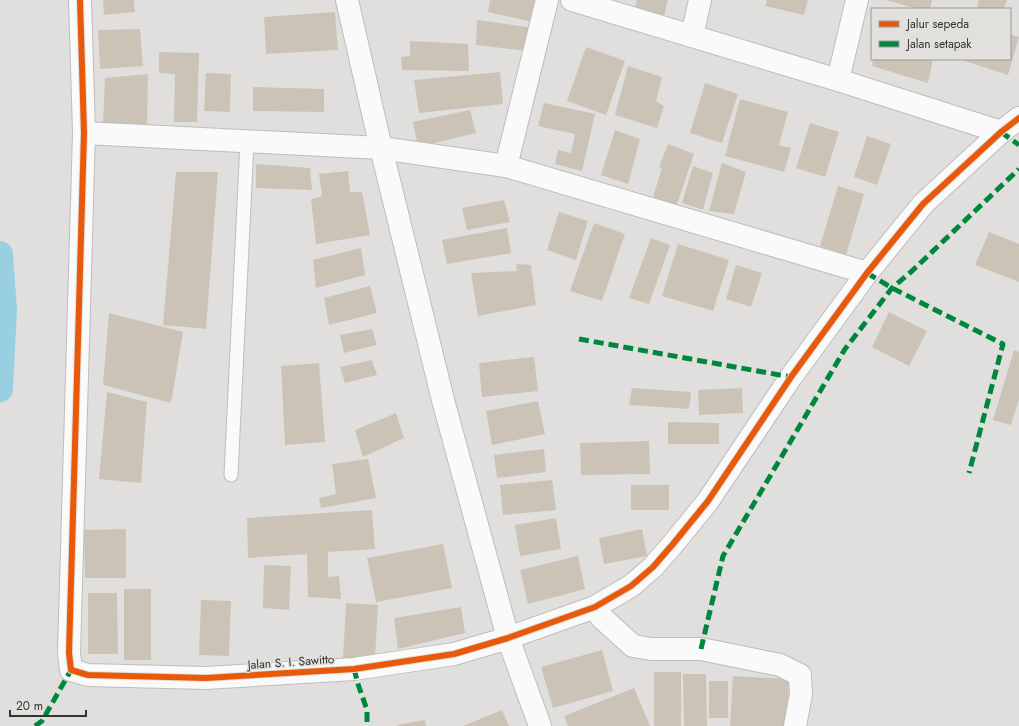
<svg xmlns="http://www.w3.org/2000/svg" width="1019" height="726" viewBox="0 0 1019 726" font-family="Jost,sans-serif">
<rect width="100%" height="100%" fill="#e1dfdd"/>
<g fill="none" stroke-linecap="round" stroke-linejoin="round">
<polyline stroke="#98d0e2" stroke-width="26" points="0,254 4,310 0,389"/>
</g>
<g fill="#cbc4b6">
<polygon points="103,0 134,0 135,12 104,15"/>
<polygon points="490,0 541,0 536,23 488,12"/>
<polygon points="637,0 668,0 663,20 633,14"/>
<polygon points="767,0 808,0 804,15 765,6"/>
<polygon points="886,0 932,0 930,9 918,9"/>
<polygon points="979,0 1007,0 1004,9 977,9"/>
<polygon points="335,12 338,50 266,54 264,17"/>
<polygon points="477,20 528,27 528,51 476,45"/>
<polygon points="140,29 143,66 100,69 98,30"/>
<polygon points="1010,34 1019,37 1008,75 959,59 1010,59"/>
<polygon points="410,41 468,44 469,71 402,70 401,57 410,56"/>
<polygon points="586,47 625,61 606,115 567,101"/>
<polygon points="159,52 199,53 197,122 174,122 175,74 159,73"/>
<polygon points="873,59 933,59 928,83 872,66"/>
<polygon points="628,66 662,77 656,101 664,106 657,128 615,115"/>
<polygon points="500,72 503,104 419,113 414,80"/>
<polygon points="206,73 231,74 230,112 204,111"/>
<polygon points="148,74 147,132 103,126 105,78"/>
<polygon points="705,83 738,94 722,143 690,133"/>
<polygon points="253,87 324,89 324,112 253,111"/>
<polygon points="740,99 788,112 779,145 791,148 784,172 725,156"/>
<polygon points="544,103 595,114 582,171 555,164 558,150 571,153 575,134 538,126"/>
<polygon points="470,110 476,133 418,147 413,122"/>
<polygon points="810,123 839,132 825,177 796,168"/>
<polygon points="615,130 640,139 628,184 601,175"/>
<polygon points="867,136 891,144 877,185 854,177"/>
<polygon points="668,144 694,154 676,207 652,200 662,168 659,167"/>
<polygon points="722,163 746,172 734,214 709,211"/>
<polygon points="256,164 310,168 312,190 256,188"/>
<polygon points="693,166 713,173 703,210 682,203"/>
<polygon points="348,171 350,192 362,192 370,235 316,244 311,199 322,196 319,174"/>
<polygon points="176,172 218,172 206,329 163,325"/>
<polygon points="838,186 864,194 846,255 820,246"/>
<polygon points="504,200 510,222 467,230 462,208"/>
<polygon points="559,212 588,221 576,260 547,250"/>
<polygon points="594,223 625,234 602,301 570,291"/>
<polygon points="507,228 511,253 447,264 442,240"/>
<polygon points="989,232 1019,244 1019,282 975,265"/>
<polygon points="651,238 670,245 649,304 629,298"/>
<polygon points="678,244 729,260 713,311 662,296"/>
<polygon points="361,248 365,275 316,288 313,260"/>
<polygon points="516,264 531,265 536,305 478,316 471,273 517,271"/>
<polygon points="736,265 762,273 751,307 726,299"/>
<polygon points="370,286 377,313 329,325 324,298"/>
<polygon points="889,312 927,331 909,366 872,347"/>
<polygon points="109,313 183,332 171,403 103,385"/>
<polygon points="372,329 377,345 344,353 340,335"/>
<polygon points="1014,350 1019,352 1019,399 1011,425 993,420"/>
<polygon points="534,357 538,391 482,397 479,363"/>
<polygon points="372,360 377,375 345,383 340,367"/>
<polygon points="319,363 325,442 285,445 281,366"/>
<polygon points="632,388 691,392 689,409 629,405"/>
<polygon points="742,388 743,413 699,415 698,390"/>
<polygon points="107,392 147,402 141,483 99,479"/>
<polygon points="538,401 545,434 492,445 486,411"/>
<polygon points="396,413 404,438 363,457 355,430"/>
<polygon points="668,422 719,423 719,444 668,444"/>
<polygon points="649,441 650,474 581,475 580,443"/>
<polygon points="544,449 546,472 497,478 494,455"/>
<polygon points="368,459 376,498 321,508 319,498 336,494 332,464"/>
<polygon points="552,480 556,510 503,515 500,485"/>
<rect x="631" y="485" width="38" height="25"/>
<polygon points="372,510 375,549 328,552 328,577 339,576 341,599 308,597 307,554 248,558 247,518"/>
<polygon points="556,518 561,549 520,556 515,525"/>
<polygon points="126,529 126,578 85,578 84,530"/>
<polygon points="642,529 647,556 604,564 599,538"/>
<polygon points="443,544 452,588 376,602 367,558"/>
<polygon points="578,556 585,589 528,604 520,570"/>
<polygon points="264,565 291,566 289,610 263,608"/>
<rect x="124" y="589" width="27" height="71"/>
<polygon points="88,593 117,593 118,654 88,654"/>
<polygon points="201,600 231,601 229,656 199,655"/>
<polygon points="346,603 378,605 375,659 343,658"/>
<polygon points="461,607 465,633 398,649 394,618"/>
<polygon points="602,650 613,691 553,708 541,667"/>
<rect x="654" y="672" width="27" height="54"/>
<polygon points="683,674 706,674 707,726 684,726"/>
<polygon points="733,676 789,679 787,726 730,726"/>
<rect x="709" y="681" width="19" height="37"/>
<polygon points="634,688 650,726 568,726 564,716"/>
<polygon points="502,710 509,726 463,726"/>
<polygon points="425,720 426,726 397,726 397,725"/>
</g>
<g fill="none" stroke-linecap="round" stroke-linejoin="round">
<defs>
<polyline id="service" points="231,475 247,142"/>
<g id="minor">
<polyline points="80,0 84,133 69,653 71,670 88,675 206,678 354,669 454,654 508,638 595,607 631,586 653,567 673,544 708,501 791,377 867,273 923,204 1001,132 1019,118"/>
<polyline points="572,0 838,80 1001,132"/>
<polyline points="692,36 700,0"/>
<polyline points="838,80 857,0"/>
<polyline points="84,133 381,148 506,166 867,273"/>
<polyline points="506,166 547,0"/>
<polyline points="595,607 601,617 633,646 651,649 701,649 780,665 800,675 801,694 795,726"/>
</g>
<polyline id="tertiary" points="347,0 381,148 444,404 508,638 540,726"/>
</defs>
<use href="#service" stroke="#bebdbc" stroke-width="15"/>
<use href="#minor" stroke="#bebdbc" stroke-width="24"/>
<use href="#tertiary" stroke="#bebdbc" stroke-width="24"/>
<use href="#service" stroke="#fafafa" stroke-width="13"/>
<use href="#minor" stroke="#fafafa" stroke-width="22"/>
<use href="#tertiary" stroke="#fafafa" stroke-width="22"/>
<g stroke="#00873e" stroke-width="5" stroke-dasharray="10 5" stroke-linecap="butt">
<polyline points="1001,132 1019,145"/>
<polyline points="867,273 892,288 1003,344 969,473"/>
<polyline points="579,339 791,377"/>
<polyline points="701,649 723,556 845,349 892,288 912,271 1019,169"/>
<polyline points="354,669 358,684 367,710 367,726"/>
<polyline points="35,726 42,721 71,670"/>
</g>
<defs>
<polyline id="cycleway" points="80,0 84,133 69,653 71,670 88,675 206,678 354,669 454,654 508,638 595,607 631,586 653,567 673,544 708,501 791,377 867,273 923,204 1001,132 1019,118"/>
</defs>
<use href="#cycleway" stroke="#e2e0dc" stroke-width="8"/>
<use href="#cycleway" stroke="#e8590c" stroke-width="6"/>
</g>
<g text-anchor="middle" dominant-baseline="central" stroke-width="3" stroke-linejoin="round" paint-order="stroke">
<g font-size="12" fill="#333230" stroke="#e2e0dc">
<text transform="translate(291 662) rotate(-4)">Jalan S. I. Sawitto</text>
</g>
</g>
<rect x="871" y="8" width="140" height="52" fill="#e2e0dc" stroke="#9c9a97"/>
<rect x="879" y="21" width="20" height="6" fill="#e8590c" stroke="#9c9a97"/>
<text x="907" y="28" font-size="12" fill="#333230">Jalur sepeda</text>
<rect x="879" y="41" width="20" height="6" fill="#00873e" stroke="#9c9a97"/>
<text x="907" y="48" font-size="12" fill="#333230">Jalan setapak</text>
<path d="M10 710v6h76v-6" fill="none" stroke="#333230" stroke-width="2"/>
<text x="16" y="710" font-size="12" fill="#333230" stroke="#e2e0dc" stroke-width="3" paint-order="stroke">20 m</text>
</svg>
